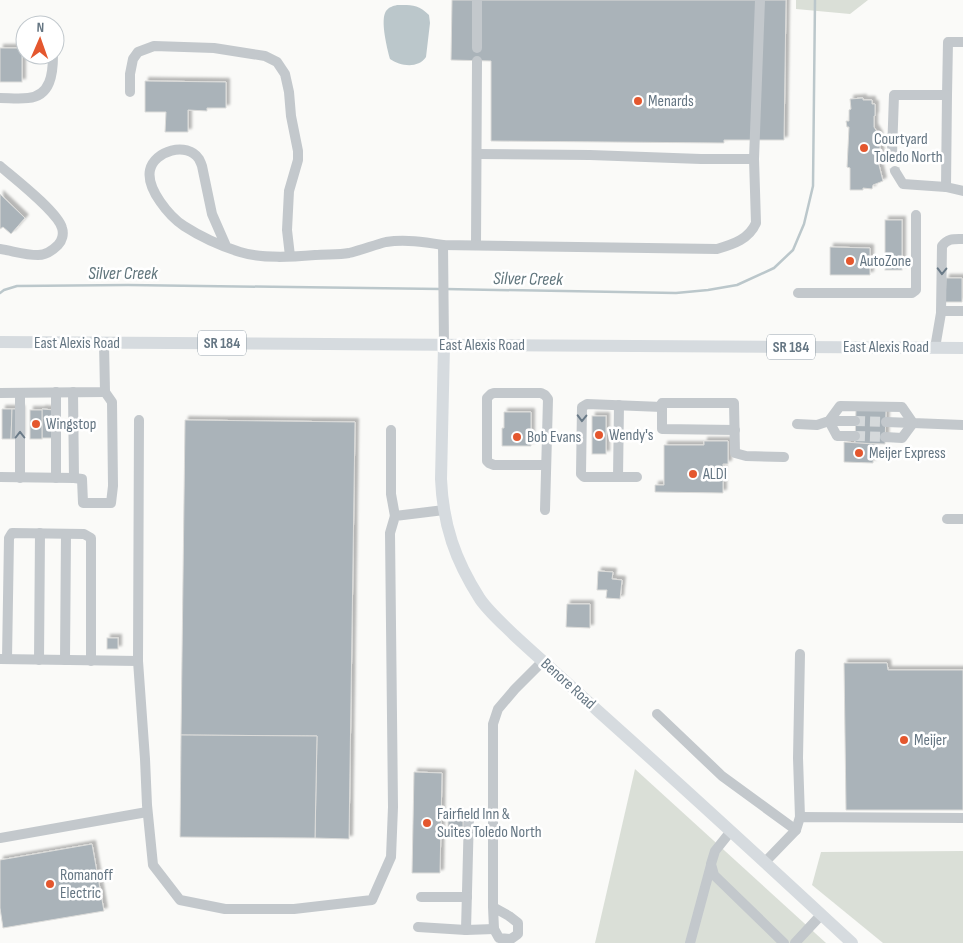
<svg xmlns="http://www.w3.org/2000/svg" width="963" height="943" viewBox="0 0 963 943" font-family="'Sofia Sans Condensed',sans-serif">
<defs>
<filter id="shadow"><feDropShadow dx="3.5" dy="-3.5" stdDeviation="1" flood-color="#0004"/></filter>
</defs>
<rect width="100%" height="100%" fill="#fafaf8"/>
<g fill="#dadfd7">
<polygon points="796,0 868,0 850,14 796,9"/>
<polygon points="635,769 826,943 595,943"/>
<polygon points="963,851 963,943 883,943 812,885 821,852"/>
</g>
<path fill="#bbc7cb" d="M397,5C411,5 418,4 429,15L430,23L426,57C418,69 400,66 390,59C387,48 380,20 386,11C389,7 393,6 397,5Z"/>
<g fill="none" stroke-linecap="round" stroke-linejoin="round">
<g stroke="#bbc7cb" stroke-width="2.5">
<polyline points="445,289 676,293 708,290 737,285 774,268 793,250 804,224 813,186 815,0"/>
<polyline points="0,293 4,290 17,286 128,285 440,289"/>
</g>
</g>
<g fill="#aab3b9" stroke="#dcdcda" filter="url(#shadow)">
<polygon points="452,0 786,0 784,140 724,140 724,143 491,141 491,61 451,60"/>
<rect x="0" y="48" width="22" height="34"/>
<polygon points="145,81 226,82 226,108 207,108 207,111 188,110 188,132 165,132 166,112 145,112"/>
<polygon points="863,98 863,100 872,100 872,104 875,104 875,116 874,116 874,127 879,135 881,161 878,161 883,181 873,185 872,189 863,188 863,190 850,190 850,168 847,167 849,127 847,127 846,121 849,121 849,110 851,109 850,99"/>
<polygon points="0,194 25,218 11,234 3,227 0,229"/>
<rect x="885" y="220" width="17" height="50"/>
<polygon points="830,247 870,248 870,275 830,275"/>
<polygon points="946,278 962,278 962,302 945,302"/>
<polygon points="2,409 12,409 11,439 2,439"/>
<polygon points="12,409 21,409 21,439 11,439"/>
<polygon points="42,409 54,410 53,438 42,438"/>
<polygon points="856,409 886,410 885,444 855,443"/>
<rect x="30" y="410" width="12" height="29"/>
<polygon points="504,412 531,412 531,446 502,446 502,428 504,428"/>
<rect x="592" y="416" width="14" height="38"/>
<polygon points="185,420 355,422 349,839 315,838 317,736 181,735"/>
<polygon points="704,441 728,441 728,464 723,464 723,493 655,492 655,485 664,485 664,445 704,445"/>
<polygon points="844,442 874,444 873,463 844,462"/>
<polygon points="598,571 613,572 612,579 622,580 620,599 606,598 607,590 597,590"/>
<polygon points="567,604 590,604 590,628 566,627"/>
<rect x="107" y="638" width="11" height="11"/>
<polygon points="844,663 887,663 888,670 963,670 963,810 846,810"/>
<polygon points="181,735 317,736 315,838 180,837"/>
<polygon points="414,772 442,773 440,873 412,873"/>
<rect x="448" y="820" width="15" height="13"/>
<polygon points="92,844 104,911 3,928 0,908 0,860"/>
</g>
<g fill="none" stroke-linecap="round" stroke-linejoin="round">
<g stroke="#d5d9db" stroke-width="10" stroke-dasharray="10 5" stroke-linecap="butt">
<polyline points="892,153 895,171"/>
<polyline points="855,421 886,422"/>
<polyline points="855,436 885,437"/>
</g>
<g stroke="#c3c8cc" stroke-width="10">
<polyline points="477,48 477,0"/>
<polyline points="130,92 130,74 133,59 138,52 154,46 214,48 265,56 277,62 285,74 289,92 291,116 298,151 298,160 289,191 287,230 290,256"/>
<polyline points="947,95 948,42 963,42"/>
<path d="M0,98C9,98 19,99 28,98C51,96 53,73 53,55"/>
<polyline points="892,153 894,95 947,95 946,187"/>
<polyline points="754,159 760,0"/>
<path d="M0,166C14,178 58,212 62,228C64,234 62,241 58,245C52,251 46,255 38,255C25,255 13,251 0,249"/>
<polyline points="895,171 903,184 946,187 963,191"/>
<polyline points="443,245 444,345"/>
<polyline points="476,245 477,61"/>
<path d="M226,246L212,214L202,166C201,163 200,161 199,159C187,141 154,151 150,170C146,189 170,217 184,226C201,237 221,246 240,252C262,259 292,257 315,255C326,254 339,255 349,253C362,250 374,245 386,242C405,239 424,242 443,245L717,249C734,244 749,239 756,223L754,159H701L590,155L477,154"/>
<polyline points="798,293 912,293 916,290 916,215"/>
<polyline points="941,311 963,311"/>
<path d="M935,348L941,313L942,246C948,238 954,239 963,239"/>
<polyline points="0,393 105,392 104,343"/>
<polyline points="20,393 20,478"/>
<polyline points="662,407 662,429 735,430"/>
<polyline points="886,422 913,423"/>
<polyline points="797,424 817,425 829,421 840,406 902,407 913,423 963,425"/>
<polyline points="391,430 391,494 395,516"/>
<polyline points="855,436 837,436 829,421 855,421"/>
<polyline points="885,437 902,438 913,423"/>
<polyline points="0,477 74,478 73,392"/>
<polyline points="618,477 619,405"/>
<polyline points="637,477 584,477 581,474 582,407 587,404 662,407 662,403 734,403 735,453 746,456 784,457"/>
<polyline points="56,478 56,392"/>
<polyline points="74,478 82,479 83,503 111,503 113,486 112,402 105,392"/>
<polyline points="545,510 548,399 545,395 541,393 494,393 491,394 487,398 487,461 489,463 494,465 546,465"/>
<polyline points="947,519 963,519"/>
<polyline points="800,654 798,758 800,817"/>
<polyline points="0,659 138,661 139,420"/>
<polyline points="7,659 9,538 12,533 84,534 91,538 91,661"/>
<polyline points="39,660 40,533"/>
<polyline points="65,660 66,534"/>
<polyline points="138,661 145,759 147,805 153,865 180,900 225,909 294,909 372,900 391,857 393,807 390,533 395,516 444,510"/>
<polyline points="657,714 722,776 796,830"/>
<polyline points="492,814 469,814 466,930 494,929"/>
<polyline points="731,831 715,851 711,864 714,875 784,943"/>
<polyline points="0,838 147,812"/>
<polyline points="765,862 796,830 800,817 963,818"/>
<polyline points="421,897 467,897"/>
<polyline points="493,907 494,929 499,938 511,939 518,934 518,923 509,916 493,907 493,724 498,709 515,689 543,661"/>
<polyline points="418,927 466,930"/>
<polyline points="690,943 711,865"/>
<polyline points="795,943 821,915"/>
</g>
<g stroke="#d6dbdf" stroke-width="12">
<polyline points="0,342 963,348"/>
<path d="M444,345L441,479C443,525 455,560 480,599C489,612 503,624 514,635C542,661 570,685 598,711C683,787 768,865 852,943"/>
</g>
</g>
<defs><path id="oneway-chevron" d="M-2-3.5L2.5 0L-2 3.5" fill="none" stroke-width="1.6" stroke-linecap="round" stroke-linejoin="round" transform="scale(1.25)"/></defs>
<g stroke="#6a7a87">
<use href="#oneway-chevron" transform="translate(942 271) rotate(91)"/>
<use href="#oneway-chevron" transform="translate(582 418) rotate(91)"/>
<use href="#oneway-chevron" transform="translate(20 435) rotate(-90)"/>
</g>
<g fill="#e4572e" stroke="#fff" stroke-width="2">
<circle cx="638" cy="101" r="5"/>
<circle cx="864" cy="148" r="5"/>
<circle cx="850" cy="261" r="5"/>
<circle cx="36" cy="424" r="5"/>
<circle cx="599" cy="435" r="5"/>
<circle cx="517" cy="437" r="5"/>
<circle cx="859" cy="453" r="5"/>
<circle cx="693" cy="474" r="5"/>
<circle cx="904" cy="740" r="5"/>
<circle cx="427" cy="823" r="5"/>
<circle cx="50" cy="884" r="5"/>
</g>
<g text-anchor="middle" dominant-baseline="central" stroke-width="5" stroke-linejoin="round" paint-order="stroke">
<g fill="#fff" stroke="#939fa8" stroke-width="1">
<rect x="198" y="330.5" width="48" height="25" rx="4"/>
<rect x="767" y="334.5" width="48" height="25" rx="4"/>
</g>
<g font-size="15" font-weight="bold" fill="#657683">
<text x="222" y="343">SR 184</text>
<text x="791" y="347">SR 184</text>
</g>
<g font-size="16" fill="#657683" stroke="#fff" text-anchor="start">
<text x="648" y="101">Menards</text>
<text x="874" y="139">Courtyard<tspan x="874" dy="18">Toledo North</tspan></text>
<text x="860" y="261">AutoZone</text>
<text x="46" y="424">Wingstop</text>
<text x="609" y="435">Wendy's</text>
<text x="527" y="437">Bob Evans</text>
<text x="869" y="453">Meijer Express</text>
<text x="703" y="474">ALDI</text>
<text x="914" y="740">Meijer</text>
<text x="437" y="814">Fairfield Inn &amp;<tspan x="437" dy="18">Suites Toledo North</tspan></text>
<text x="60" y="875">Romanoff<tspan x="60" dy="18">Electric</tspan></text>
</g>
<g font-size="16" fill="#657683" stroke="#fff">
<text x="77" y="343">East Alexis Road</text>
<text x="482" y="345">East Alexis Road</text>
<text x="886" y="347">East Alexis Road</text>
<text transform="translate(568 684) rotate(42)">Benore Road</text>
</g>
<g font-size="18" font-style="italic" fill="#60757c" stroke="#fff">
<text x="123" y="273">Silver Creek</text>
<text transform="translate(528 279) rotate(1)">Silver Creek</text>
</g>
</g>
<g transform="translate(40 40) rotate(2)"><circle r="24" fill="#ffffff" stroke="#c1c8cd"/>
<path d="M0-4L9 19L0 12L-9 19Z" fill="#e4572e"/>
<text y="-8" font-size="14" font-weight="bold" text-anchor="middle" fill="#657683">N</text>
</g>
</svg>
